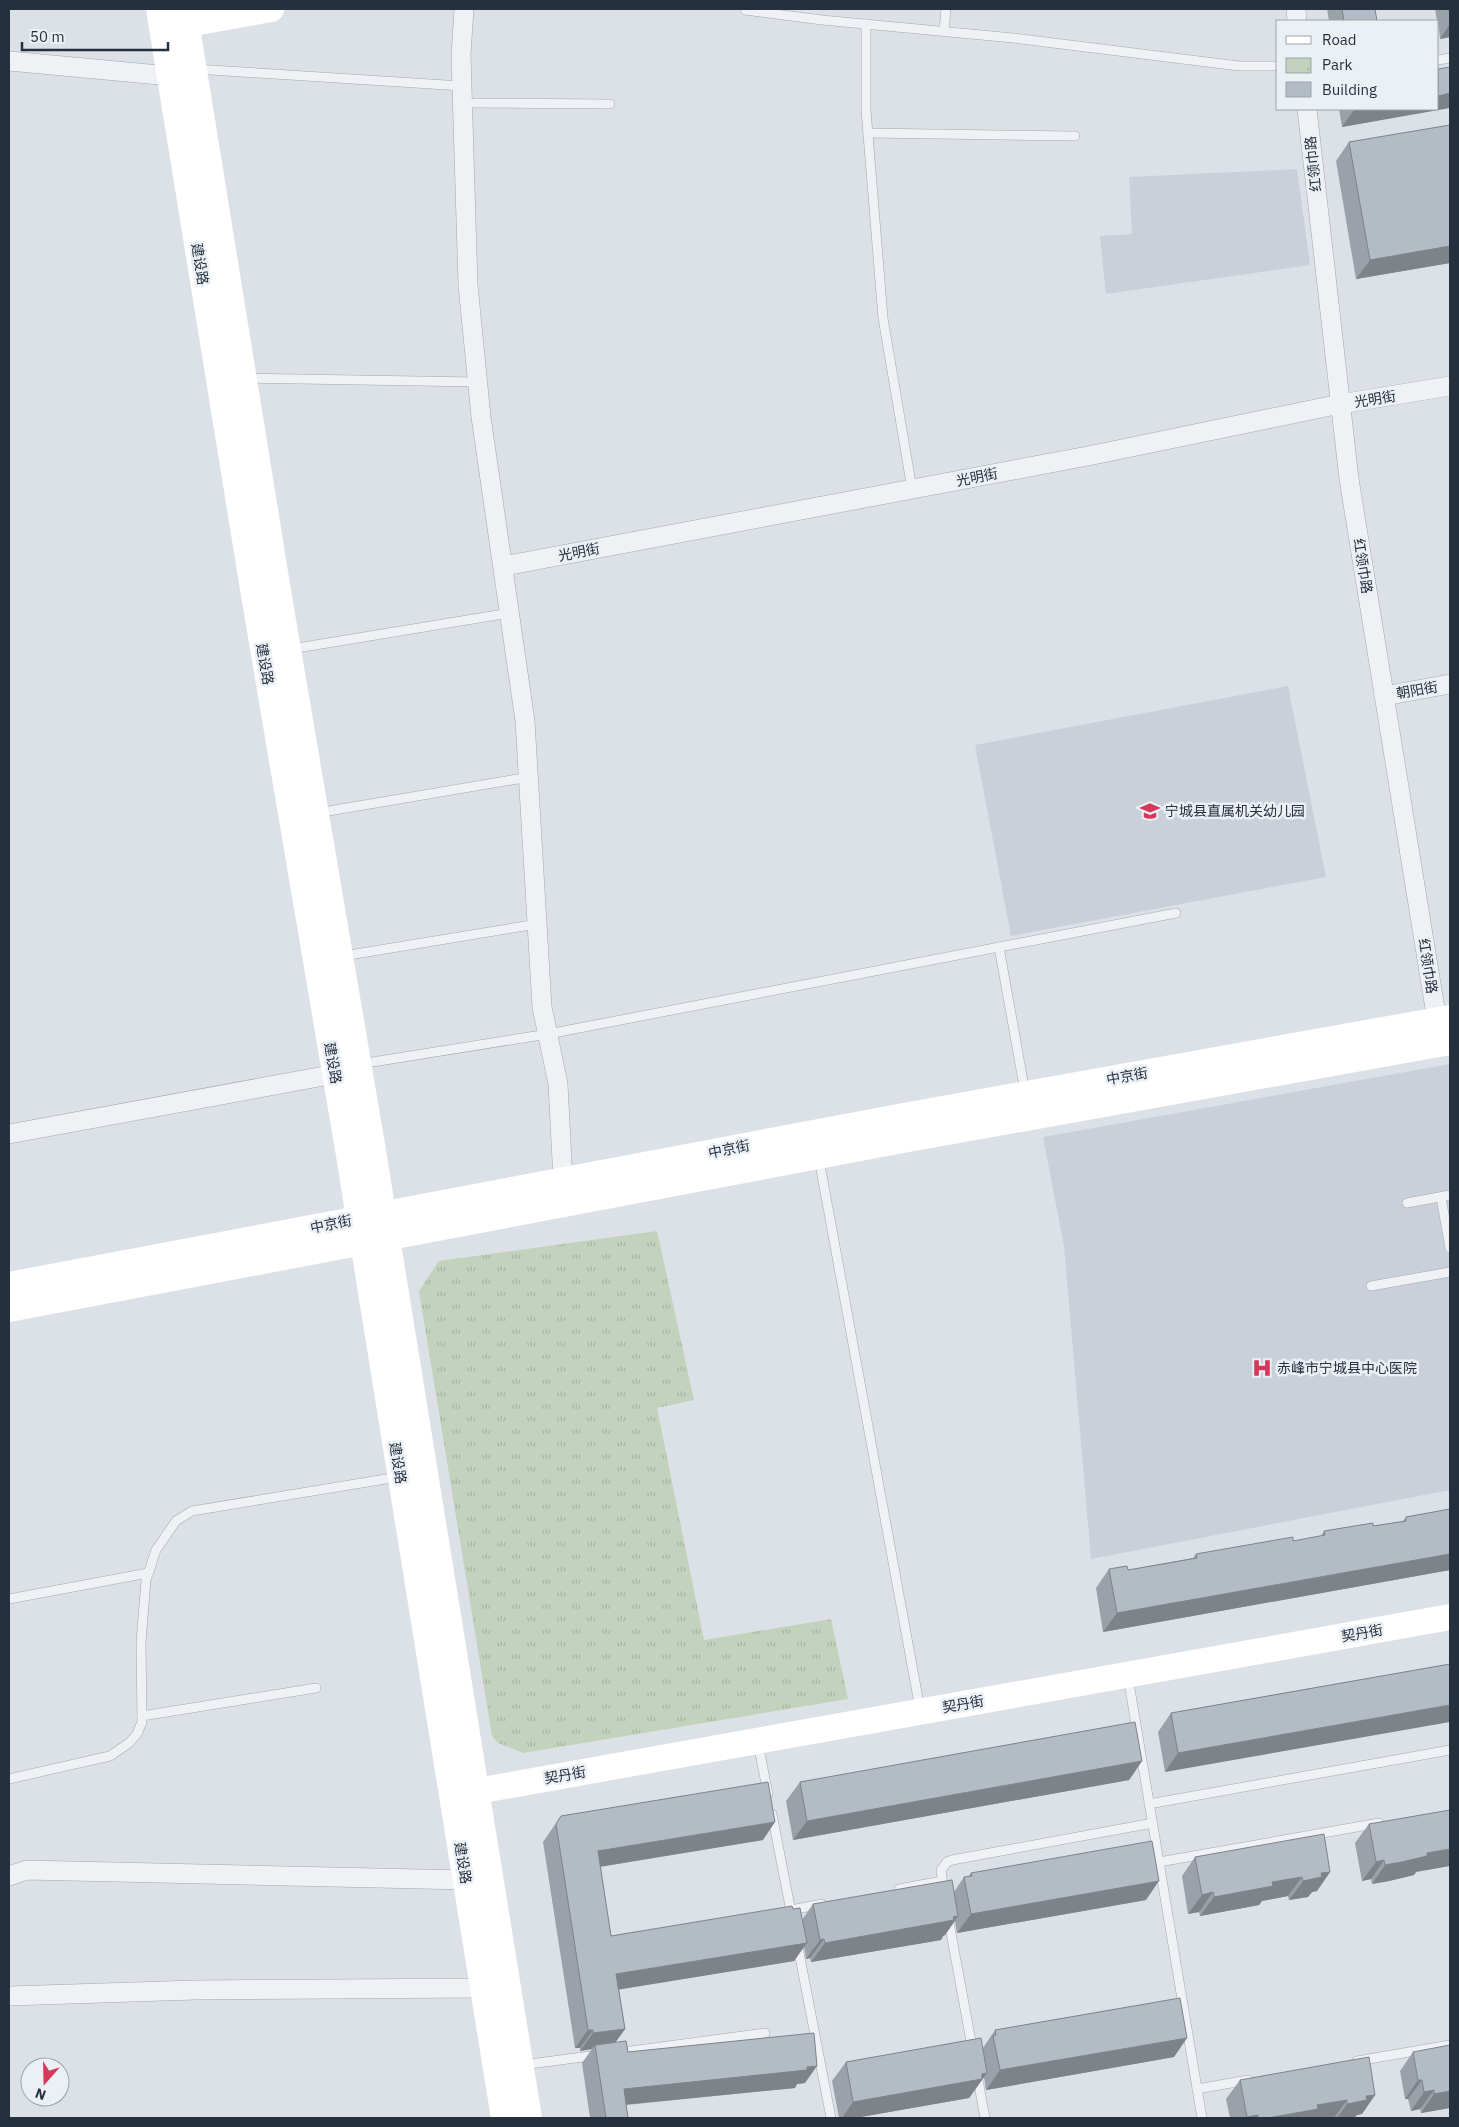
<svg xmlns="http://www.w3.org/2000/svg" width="1459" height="2127" viewBox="0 0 1459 2127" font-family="'IBM Plex Sans','Noto Sans SC',sans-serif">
<defs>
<pattern id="park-tufts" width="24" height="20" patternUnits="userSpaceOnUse" patternTransform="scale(1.25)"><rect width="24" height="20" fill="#c3d2bc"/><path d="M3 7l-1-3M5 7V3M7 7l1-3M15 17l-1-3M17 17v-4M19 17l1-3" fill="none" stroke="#a7b5a3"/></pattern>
</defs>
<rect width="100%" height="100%" fill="#dce1e7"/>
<g fill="#cad0d9">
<polygon points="1297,169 1310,265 1106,294 1100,236 1132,234 1129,177"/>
<polygon points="1288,686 1326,877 1011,936 975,745"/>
<polygon points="1450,1064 1450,1490 1091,1559 1064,1246 1043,1137"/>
</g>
<polygon fill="url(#park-tufts)" points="657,1231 694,1400 657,1408 704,1640 831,1619 848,1699 523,1753 498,1743 492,1736 419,1291 439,1261"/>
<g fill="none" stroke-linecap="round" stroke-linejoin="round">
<defs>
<g id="lane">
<polyline points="745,10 822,20 1013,38 1239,66 1278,66"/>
<polyline points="866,24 866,110 883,318 912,489"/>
<polyline points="944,31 946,9"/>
<polyline points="1438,60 1450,58"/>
<polyline points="195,69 462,86"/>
<polyline points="463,103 610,104"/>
<polyline points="868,133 1075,136"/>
<polyline points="245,378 478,382"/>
<polyline points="291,649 510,613"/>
<polyline points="317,813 529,777"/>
<polyline points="999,947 1025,1092"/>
<polyline points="343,956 537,924"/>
<polyline points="360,1064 548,1034 1176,913"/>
<polyline points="819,1159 920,1709"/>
<polyline points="1441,1197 1450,1248"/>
<polyline points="1407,1203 1450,1195"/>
<polyline points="1371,1286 1450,1272"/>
<polyline points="9,1599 148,1573"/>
<polyline points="1128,1677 1202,2118"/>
<polyline points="142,1716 316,1688"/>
<polyline points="758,1743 768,1794"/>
<polyline points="9,1779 110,1756 129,1743 137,1734 142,1722 141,1642 146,1580 156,1550 176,1521 192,1511 398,1477"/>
<polyline points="1149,1804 1450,1750"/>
<polyline points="772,1814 792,1917"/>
<polyline points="1159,1862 1379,1823"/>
<polyline points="899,1889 942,1881"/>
<polyline points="944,1892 941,1870 947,1862 952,1860 1153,1823"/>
<polyline points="791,1910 822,1904"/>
<polyline points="948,1917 973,2052"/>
<polyline points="797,1942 831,2118"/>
<polyline points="616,2053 765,2033"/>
<polyline points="1357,2061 1450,2045"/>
<polyline points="522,2065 598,2055"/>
<polyline points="977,2074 985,2118"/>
<polyline points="1197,2089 1248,2080"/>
</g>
<g id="street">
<polyline points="464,9 461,55 468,285 481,417 525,721 542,1007 558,1084 563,1180"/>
<polyline points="1296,9 1297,21"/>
<polyline points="9,61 170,76"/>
<polyline points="1307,109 1349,479 1437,1021"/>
<polyline points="504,566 1093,455 1340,404 1450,386"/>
<polyline points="1384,696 1450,684"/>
<polyline points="9,1134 335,1074"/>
<polyline points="9,1876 27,1870 466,1880"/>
<polyline points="9,1996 195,1990 483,1988"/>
</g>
</defs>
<use href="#lane" stroke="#a1a8b1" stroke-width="10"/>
<use href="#street" stroke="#a1a8b1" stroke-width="20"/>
<use href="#lane" stroke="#eff1f5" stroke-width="9"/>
<use href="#street" stroke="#eff1f5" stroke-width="19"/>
<g stroke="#fff" stroke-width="26">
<polyline points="159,9 254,595 348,1149 504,2118"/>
<polyline points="184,9 278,591 372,1145 529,2118"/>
<polyline points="171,27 271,9"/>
<polyline points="9,1285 904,1116 1450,1018"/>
<polyline points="9,1309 908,1139 1450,1042"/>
<polyline points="477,1791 1450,1617"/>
</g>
</g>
<g fill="#9aa1a9">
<polygon points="1327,9 1375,9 1377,21 1329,21"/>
<polygon points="1435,9 1450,9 1450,37 1440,39 1438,21 1437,21"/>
<polygon points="1339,109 1438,109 1342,127"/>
<polygon points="1349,142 1450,263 1356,279 1336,161"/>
<polygon points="1450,1509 1450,1570 1103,1632 1096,1588 1109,1569 1128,1570 1193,1558 1196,1554 1293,1541 1321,1536 1324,1531 1373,1526 1403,1521 1406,1517"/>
<polygon points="1450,1664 1165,1772 1158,1732 1171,1713"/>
<polygon points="1142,1761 1129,1780 793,1840 786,1801 800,1782"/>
<polygon points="561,1816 763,1840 600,1867 611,1936 793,1909 802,1920 813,1904 954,1892 964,1877 968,1877 971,1873 1146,1900 957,1933 955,1921 945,1935 943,1936 941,1940 811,1962 810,1958 806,1959 804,1946 794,1961 619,1989 625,2029 615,2043 628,2052 805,2083 797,2084 795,2088 626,2105 628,2118 590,2118 582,2063 592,2049 580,2051 580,2048 575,2048 543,1842"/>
<polygon points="1369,1824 1416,1872 1414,1875 1389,1881 1372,1884 1371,1879 1362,1881 1355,1843"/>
<polygon points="1195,1857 1330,1872 1317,1891 1312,1892 1308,1897 1289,1900 1288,1896 1262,1901 1259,1905 1200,1916 1199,1912 1188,1914 1182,1876"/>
<polygon points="995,2030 1174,2057 986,2090 984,2077 969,2098 855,2118 839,2118 832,2081 846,2062 983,2048"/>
<polygon points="1413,2052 1450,2108 1421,2113 1420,2109 1411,2111 1408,2099 1405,2099 1400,2071"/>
<polygon points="1240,2080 1375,2095 1362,2114 1357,2115 1354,2118 1230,2118 1226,2099"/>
</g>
<g fill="#7d8389">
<polygon points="1450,24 1450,37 1440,39"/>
<polygon points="1450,93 1450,108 1342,127 1354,110 1360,109 1438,109 1438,96"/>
<polygon points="1450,246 1450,263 1356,279 1370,260"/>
<polygon points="1450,1554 1450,1570 1103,1632 1117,1613"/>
<polygon points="1450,1705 1450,1722 1165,1772 1178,1753"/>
<polygon points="1142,1761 1129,1780 793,1840 807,1821"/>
<polygon points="775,1822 763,1840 585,1869 598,1851"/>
<polygon points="1450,1849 1450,1866 1416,1872 1414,1875 1389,1881 1372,1884 1385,1865 1427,1853"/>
<polygon points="1384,1860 1371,1879 1362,1881 1376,1862"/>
<polygon points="1330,1872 1317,1891 1312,1892 1308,1897 1289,1900 1303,1881 1321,1873"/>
<polygon points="1302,1877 1288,1896 1262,1901 1259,1905 1200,1916 1214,1897 1272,1882"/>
<polygon points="1159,1881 1146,1900 957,1933 971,1914"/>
<polygon points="1213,1892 1199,1912 1188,1914 1202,1895"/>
<polygon points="958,1916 945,1935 943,1936 941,1940 811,1962 825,1943"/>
<polygon points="824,1939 810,1958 806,1959 820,1940"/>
<polygon points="807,1943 794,1961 604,1992 616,1974"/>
<polygon points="625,2029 612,2047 595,2045 592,2049 580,2051 593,2033"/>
<polygon points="588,2030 593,2030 580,2048 575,2048"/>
<polygon points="1187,2038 1174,2057 986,2090 1000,2070"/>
<polygon points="817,2066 805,2083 797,2084 795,2088 611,2106 624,2089"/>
<polygon points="987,2073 969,2098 855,2118 842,2118 853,2102"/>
<polygon points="1418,2080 1422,2080 1408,2099 1405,2099"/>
<polygon points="1434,2090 1420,2109 1411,2111 1424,2092"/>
<polygon points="1450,2091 1450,2108 1421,2113 1434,2094"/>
<polygon points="1375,2095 1362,2114 1357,2115 1354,2118 1337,2118 1347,2104 1366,2096"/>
<polygon points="1347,2100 1334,2118 1268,2118 1317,2105"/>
<polygon points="1258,2115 1256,2118 1246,2118 1247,2117"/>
</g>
<g fill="#b3bbc4" stroke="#7d8389">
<polygon points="1342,9 1375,9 1377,21 1344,21"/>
<polygon points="1450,67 1450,93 1438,96 1438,69"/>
<polygon points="1450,125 1450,246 1370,260 1349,142"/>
<polygon points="1450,1509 1450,1554 1117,1613 1109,1569 1127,1566 1128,1570 1197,1558 1196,1554 1293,1537 1293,1541 1325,1535 1324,1531 1373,1523 1373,1526 1406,1521 1406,1517"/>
<polygon points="1450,1664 1450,1705 1178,1753 1171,1713"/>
<polygon points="1135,1722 1142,1761 807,1821 800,1782"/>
<polygon points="768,1782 775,1822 598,1851 611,1936 792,1906 793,1909 800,1908 807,1943 616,1974 625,2029 593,2033 593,2030 588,2030 556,1824 561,1816"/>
<polygon points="1450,1810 1450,1849 1427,1853 1427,1856 1402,1862 1385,1865 1384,1860 1376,1862 1369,1824"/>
<polygon points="1324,1834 1330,1872 1321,1873 1322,1877 1303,1881 1302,1877 1272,1882 1273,1886 1214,1897 1213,1892 1202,1895 1195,1857"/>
<polygon points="1152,1841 1159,1881 971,1914 964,1877 972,1876 971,1873"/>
<polygon points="952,1880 958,1916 953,1917 954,1920 825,1943 824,1939 820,1940 813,1904"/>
<polygon points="1180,1998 1187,2038 1000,2070 993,2036 996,2035 995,2030"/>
<polygon points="814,2033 817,2066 807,2067 807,2070 624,2089 628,2118 606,2118 595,2045 626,2041 628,2052"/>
<polygon points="981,2038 987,2073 982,2074 982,2079 853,2102 846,2062"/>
<polygon points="1450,2045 1450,2091 1434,2094 1434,2090 1424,2092 1422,2080 1418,2080 1413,2052"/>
<polygon points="1369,2057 1375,2095 1366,2096 1367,2100 1347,2104 1347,2100 1317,2105 1318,2109 1268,2118 1258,2118 1258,2115 1247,2117 1240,2080"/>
</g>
<defs>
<symbol id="school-bare" viewBox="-9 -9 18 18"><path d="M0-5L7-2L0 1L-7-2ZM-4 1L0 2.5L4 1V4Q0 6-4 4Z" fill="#d5385b" stroke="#ebf0f5" stroke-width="2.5" paint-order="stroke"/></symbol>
<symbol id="hospital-bare" viewBox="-9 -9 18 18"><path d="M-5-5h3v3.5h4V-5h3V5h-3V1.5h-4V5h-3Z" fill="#d5385b" stroke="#ebf0f5" stroke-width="2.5" paint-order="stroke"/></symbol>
</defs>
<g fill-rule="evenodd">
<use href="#school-bare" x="1136" y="797" width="28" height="28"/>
<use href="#hospital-bare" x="1248" y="1354" width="28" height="28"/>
</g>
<g text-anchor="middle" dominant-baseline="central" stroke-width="5" stroke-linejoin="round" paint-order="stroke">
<g font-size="14" fill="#25303e" stroke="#ebf0f5">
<text transform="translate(1313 164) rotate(-96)">红领巾路</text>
<text transform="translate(200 264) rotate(81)">建设路</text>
<text transform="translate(1375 399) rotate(-9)">光明街</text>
<text transform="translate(977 477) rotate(-11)">光明街</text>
<text transform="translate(579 552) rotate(-11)">光明街</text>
<text transform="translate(1363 566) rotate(81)">红领巾路</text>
<text transform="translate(265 664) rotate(80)">建设路</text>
<text transform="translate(1417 690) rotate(-10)">朝阳街</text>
<text transform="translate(1428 966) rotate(81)">红领巾路</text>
<text transform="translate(333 1063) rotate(80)">建设路</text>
<text transform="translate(1127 1076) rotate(-10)">中京街</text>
<text transform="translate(729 1149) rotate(-11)">中京街</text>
<text transform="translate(331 1224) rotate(-11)">中京街</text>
<text transform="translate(398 1463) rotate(81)">建设路</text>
<text transform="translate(1362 1633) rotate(-10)">契丹街</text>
<text transform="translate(963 1704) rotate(-10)">契丹街</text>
<text transform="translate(565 1775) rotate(-10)">契丹街</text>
<text transform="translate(463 1863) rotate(81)">建设路</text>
</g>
<g font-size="14" fill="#25303e" stroke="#ebf0f5" text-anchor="start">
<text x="1165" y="811">宁城县直属机关幼儿园</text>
<text x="1277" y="1368">赤峰市宁城县中心医院</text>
</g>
</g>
<rect width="1459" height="2127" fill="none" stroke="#25303e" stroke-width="20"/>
<rect x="1276" y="20" width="162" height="90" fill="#ebf0f5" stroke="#9ca3ac"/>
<rect x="1286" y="36" width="25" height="8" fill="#ffffff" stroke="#9ca3ac"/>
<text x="1322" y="45" font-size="15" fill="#25303e">Road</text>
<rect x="1286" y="58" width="25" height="15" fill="url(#park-tufts)" stroke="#9ca3ac"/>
<text x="1322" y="70" font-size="15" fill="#25303e">Park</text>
<rect x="1286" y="82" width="25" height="15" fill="#b3bbc4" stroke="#9ca3ac"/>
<text x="1322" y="95" font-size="15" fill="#25303e">Building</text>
<g transform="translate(45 2082) rotate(200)"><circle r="24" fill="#ebf0f5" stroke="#9ca3ac"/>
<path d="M0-4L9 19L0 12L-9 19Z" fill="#d5385b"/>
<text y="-8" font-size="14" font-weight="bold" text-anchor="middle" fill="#25303e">N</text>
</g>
<path d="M22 42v8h146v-8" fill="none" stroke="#25303e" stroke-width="2.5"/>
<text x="30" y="42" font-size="15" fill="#25303e" stroke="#ebf0f5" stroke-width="4" paint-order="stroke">50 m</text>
</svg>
